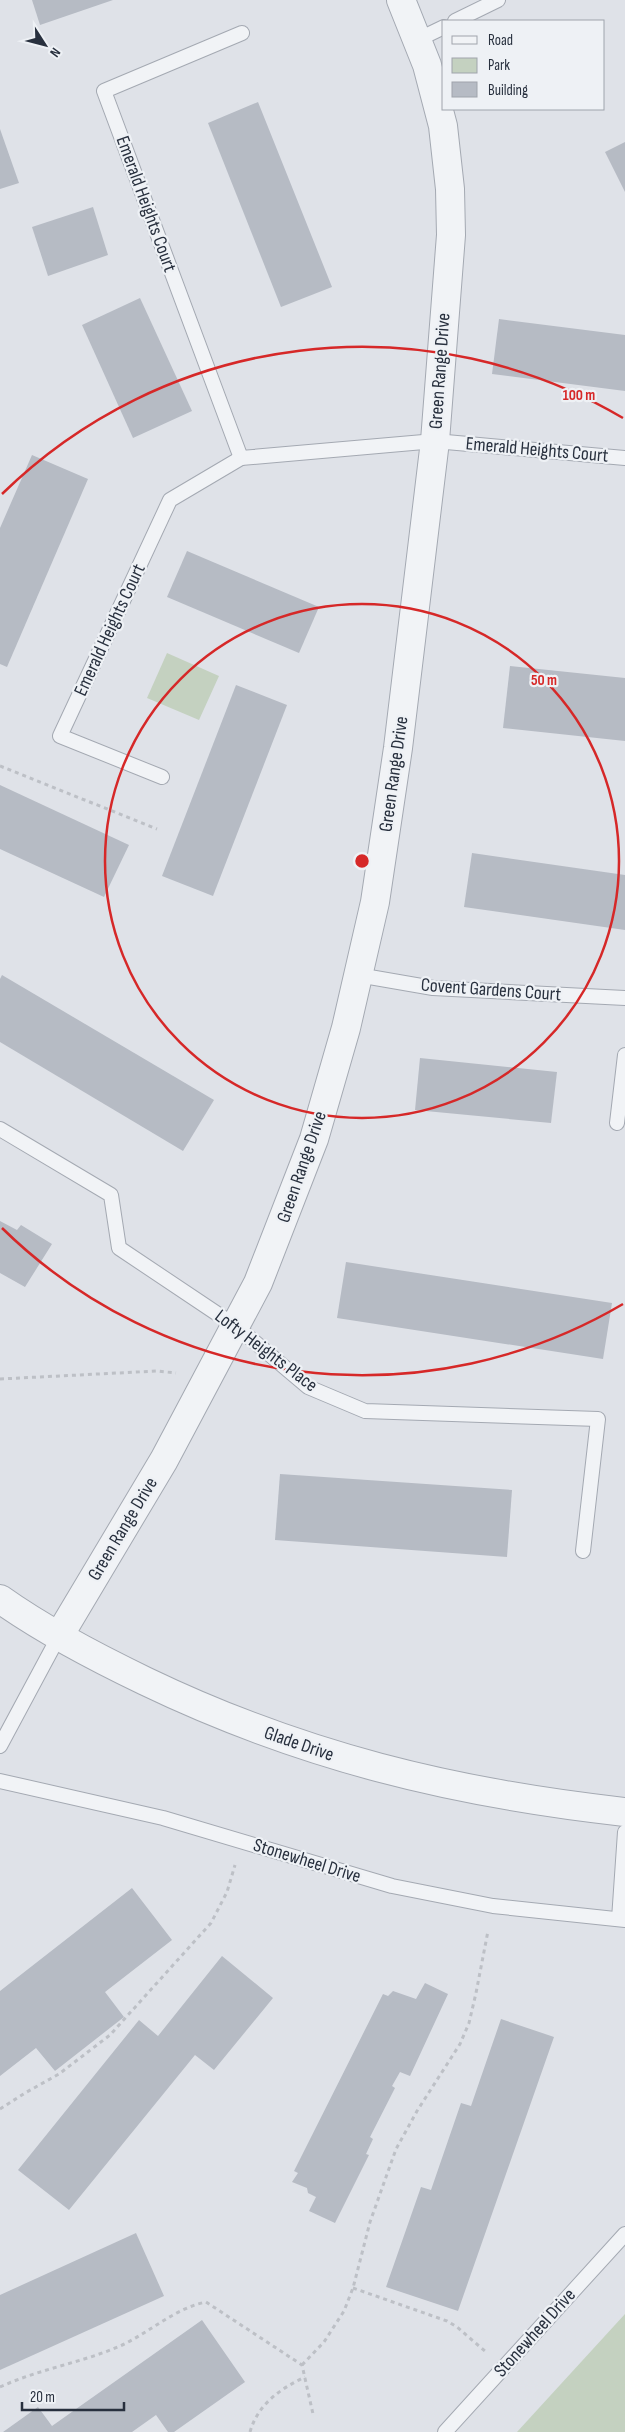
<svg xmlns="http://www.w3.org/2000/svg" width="625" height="2432" viewBox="0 0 625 2432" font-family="'Sofia Sans Condensed',sans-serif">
<rect width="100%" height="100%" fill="#dfe2e8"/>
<g fill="#c4d1c0">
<polygon points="167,653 219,676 199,720 147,698"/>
<polygon points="625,2314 625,2432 517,2432"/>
</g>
<g fill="#b6bbc4">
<polygon points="32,0 113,0 40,25"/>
<polygon points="258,102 332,287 281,307 208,123"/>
<polygon points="0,129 19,183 0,189"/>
<polygon points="625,142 625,192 605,152"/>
<polygon points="93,207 108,255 48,276 32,227"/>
<polygon points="140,298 192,411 133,438 82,325"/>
<polygon points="499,319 625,335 625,391 492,374"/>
<polygon points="32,455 88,479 7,667 0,664 0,528"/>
<polygon points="187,551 319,607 299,653 167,597"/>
<polygon points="510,666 625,678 625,741 503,728"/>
<polygon points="236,685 287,705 213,896 162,876"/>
<polygon points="0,785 129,845 104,897 0,849"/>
<polygon points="472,853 625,875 625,930 464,907"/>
<polygon points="2,975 214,1100 183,1151 0,1042 0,979"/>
<polygon points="420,1058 557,1072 551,1123 415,1110"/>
<polygon points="0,1221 17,1230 21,1225 52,1244 25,1287 0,1273"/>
<polygon points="346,1262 612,1303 603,1359 337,1318"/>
<polygon points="280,1474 512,1490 507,1557 275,1540"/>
<polygon points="132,1888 172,1940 105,1992 124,2017 55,2071 36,2048 0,2076 0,1991"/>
<polygon points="222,1956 273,1998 214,2070 195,2055 69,2210 18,2170 139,2020 158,2036"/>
<polygon points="425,1983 448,1994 410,2076 400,2072 392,2086 395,2088 370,2137 373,2139 366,2154 369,2155 335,2223 309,2211 316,2197 308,2193 307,2188 292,2182 298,2173 294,2171 383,1994 388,1996 393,1991 416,1999"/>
<polygon points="501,2019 554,2037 458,2311 386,2287 421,2187 431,2190 461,2103 471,2106"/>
<polygon points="136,2233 164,2296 0,2370 0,2295"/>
<polygon points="202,2320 245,2382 174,2432 168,2432 156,2415 132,2432 3,2432 38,2407 52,2426"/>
</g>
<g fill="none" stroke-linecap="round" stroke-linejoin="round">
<defs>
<g id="service">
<polyline points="455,21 498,0"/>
<polyline points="417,40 444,27"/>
<polyline points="241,458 435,441 625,458"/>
<polyline points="162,777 60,736 170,500 241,458 104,91 242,33"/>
<polyline points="358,975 433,988 625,998"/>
<polyline points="617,1123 625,1055"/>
<polyline points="0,1129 111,1195 119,1248 237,1327 308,1387 365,1411 598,1419 583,1551"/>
<polyline points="0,1746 59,1636"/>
<polyline points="0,1781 163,1818 392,1886 493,1906 625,1920"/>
<polyline points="619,1919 625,1832"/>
<polyline points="445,2432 625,2234"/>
</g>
<polyline id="minor" points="59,1636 164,1460 258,1283 314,1139 346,1028 375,902 398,748 435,441 451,235 450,189 443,126 427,65 401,0"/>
<path id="tertiary" d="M0,1599C45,1631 95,1657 145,1681C301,1756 453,1793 625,1812"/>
</defs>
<use href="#service" stroke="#a4a9b2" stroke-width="16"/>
<use href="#minor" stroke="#a4a9b2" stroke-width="30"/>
<use href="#tertiary" stroke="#a4a9b2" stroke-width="30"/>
<g stroke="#bdc0c6" stroke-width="3" stroke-dasharray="4 4" stroke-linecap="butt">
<polyline points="0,766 157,829"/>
<polyline points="0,1379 157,1371 176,1373"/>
<polyline points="0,2109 25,2093 59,2074 110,2035 211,1923 227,1892 235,1865"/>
<polyline points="353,2288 447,2321 457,2327 486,2352"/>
<polyline points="302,2365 324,2342 344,2311 353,2288 370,2222 396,2149 417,2111 460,2044 469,2023 476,1993 488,1931"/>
<path d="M0,2387C39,2369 81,2363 120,2346C149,2333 175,2308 206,2302L302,2365L313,2414"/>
<path d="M250,2432C258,2404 280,2389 305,2377"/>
</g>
<use href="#service" stroke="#f1f3f6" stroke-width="14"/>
<use href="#minor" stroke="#f1f3f6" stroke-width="28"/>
<use href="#tertiary" stroke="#f1f3f6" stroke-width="28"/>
</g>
<g fill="none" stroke="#d62828" stroke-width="2.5">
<circle cx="362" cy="861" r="257"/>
<path d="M623 1304A514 514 0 0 1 2 1228M2 494A514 514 0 0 1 623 418"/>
</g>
<g text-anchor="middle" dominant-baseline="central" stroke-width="4.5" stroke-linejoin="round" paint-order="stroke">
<g font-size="19" fill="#28303e" stroke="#eef1f5">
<text transform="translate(146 204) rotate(70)">Emerald Heights Court</text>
<text transform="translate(440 371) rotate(-86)">Green Range Drive</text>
<text transform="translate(537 450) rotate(5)">Emerald Heights Court</text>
<text transform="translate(110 630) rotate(-65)">Emerald Heights Court</text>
<text transform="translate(394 774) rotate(-82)">Green Range Drive</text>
<text transform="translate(491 990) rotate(4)">Covent Gardens Court</text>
<text transform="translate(302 1167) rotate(-71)">Green Range Drive</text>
<text transform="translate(266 1351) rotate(37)">Lofty Heights Place</text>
<text transform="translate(123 1529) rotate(-59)">Green Range Drive</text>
<text transform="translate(299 1744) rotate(19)">Glade Drive</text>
<text transform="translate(307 1861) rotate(17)">Stonewheel Drive</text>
<text transform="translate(535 2333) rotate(-48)">Stonewheel Drive</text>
</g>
</g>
<circle cx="362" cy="861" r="8" fill="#d62828" stroke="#eef1f5" stroke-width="2.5"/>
<g font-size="15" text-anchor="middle" font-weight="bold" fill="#d62828" stroke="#eef1f5" stroke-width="4.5" stroke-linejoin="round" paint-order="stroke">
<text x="579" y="400">100 m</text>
<text x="544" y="685">50 m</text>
</g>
<rect x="442" y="20" width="162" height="90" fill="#eef1f5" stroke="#9fa4ac"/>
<rect x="452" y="36" width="25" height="8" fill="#f1f3f6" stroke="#9fa4ac"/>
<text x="488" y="45" font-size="15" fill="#28303e">Road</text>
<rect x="452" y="58" width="25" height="15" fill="#c4d1c0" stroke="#9fa4ac"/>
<text x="488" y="70" font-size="15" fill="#28303e">Park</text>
<rect x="452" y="82" width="25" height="15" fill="#b6bbc4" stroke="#9fa4ac"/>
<text x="488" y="95" font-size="15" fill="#28303e">Building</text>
<g transform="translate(45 45) rotate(126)" stroke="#eef1f5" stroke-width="4" paint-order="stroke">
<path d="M0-4L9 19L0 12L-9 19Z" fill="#28303e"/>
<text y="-8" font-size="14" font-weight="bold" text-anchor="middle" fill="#28303e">N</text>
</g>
<path d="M22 2402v8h102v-8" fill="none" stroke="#28303e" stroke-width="2.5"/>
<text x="30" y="2402" font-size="15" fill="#28303e" stroke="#eef1f5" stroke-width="4" paint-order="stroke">20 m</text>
</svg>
